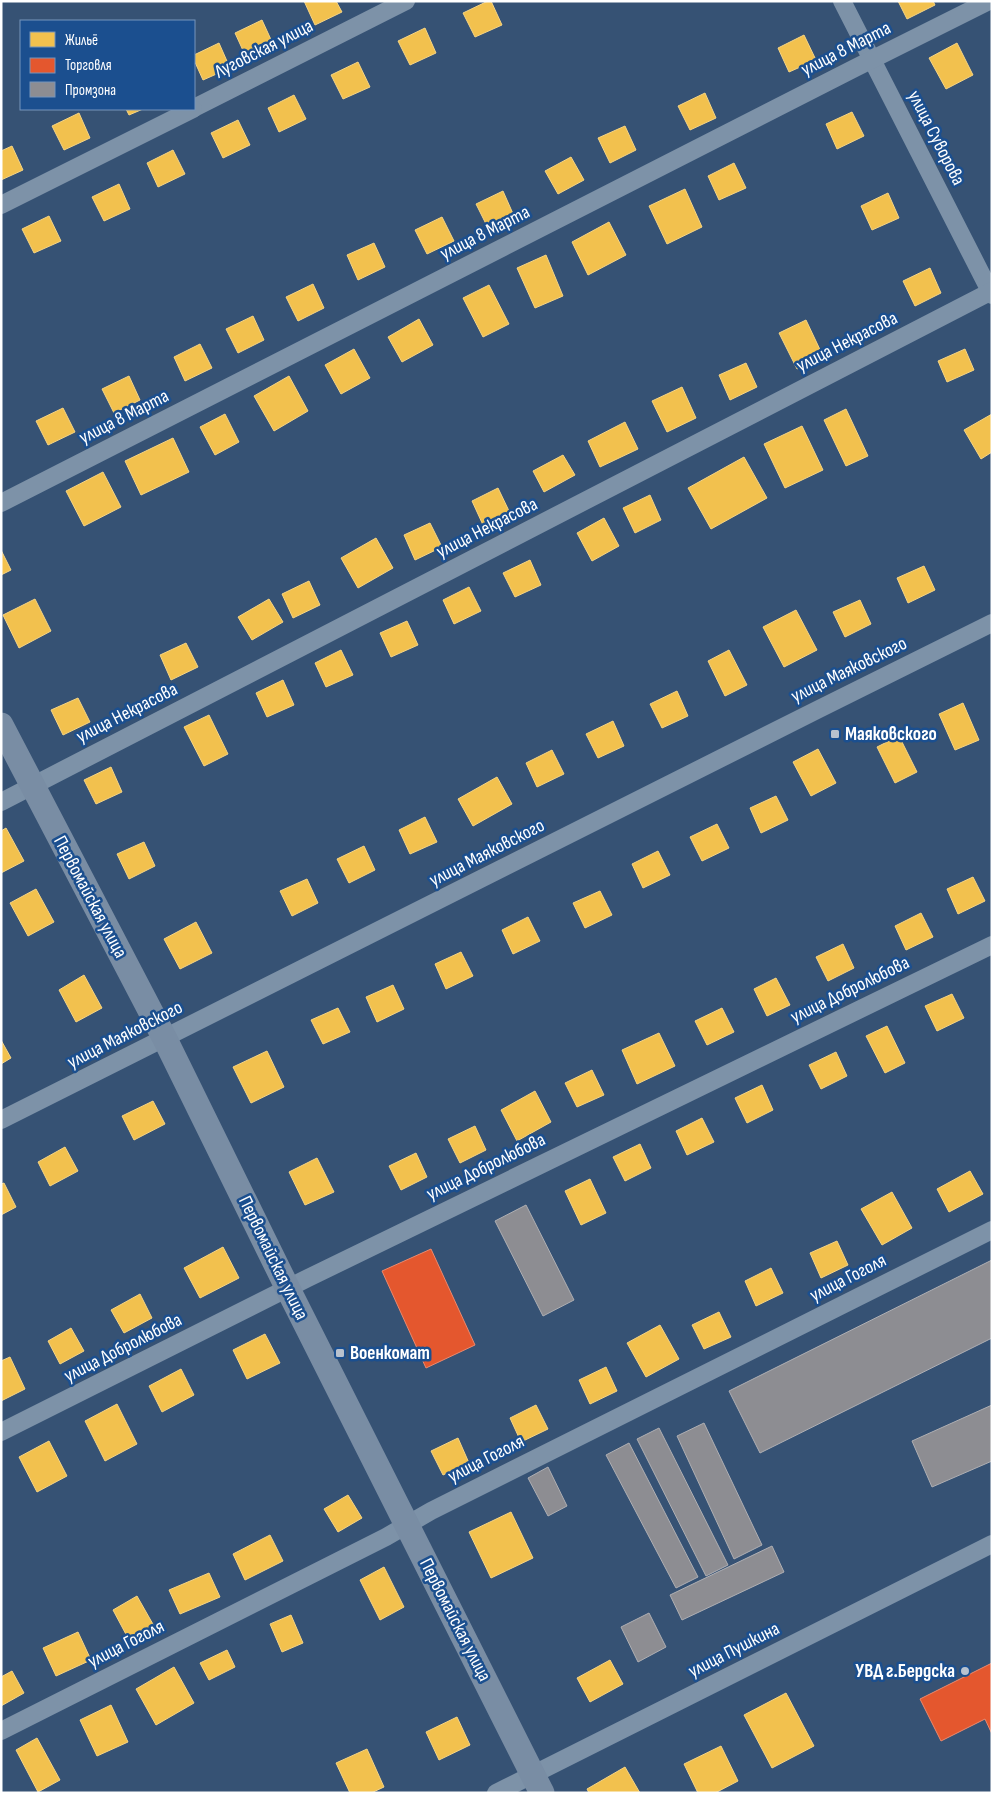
<svg xmlns="http://www.w3.org/2000/svg" width="993" height="1794" viewBox="0 0 993 1794" font-family="'Sofia Sans Condensed',sans-serif">
<rect width="100%" height="100%" fill="#365274"/>
<g fill="#f2c14e" stroke="#f6d483">
<polygon points="304,1 336,1 342,12 315,25"/>
<polygon points="488,1 491,1 502,25 475,37 463,13"/>
<polygon points="898,1 933,1 935,5 907,19"/>
<polygon points="262,20 273,44 246,57 235,33"/>
<polygon points="425,28 436,53 410,65 398,41"/>
<polygon points="804,35 816,60 789,72 778,48"/>
<polygon points="219,43 230,68 203,80 194,60 194,55"/>
<polygon points="957,43 973,75 946,89 929,58"/>
<polygon points="358,62 370,87 343,99 331,75"/>
<polygon points="705,93 716,118 690,130 678,106"/>
<polygon points="294,95 306,119 279,132 268,108"/>
<polygon points="126,109 143,109 129,115"/>
<polygon points="852,112 864,136 837,149 826,124"/>
<polygon points="79,113 90,138 64,150 52,126"/>
<polygon points="238,120 250,145 223,158 211,133"/>
<polygon points="625,126 636,150 610,163 598,138"/>
<polygon points="12,146 23,170 1,180 1,151"/>
<polygon points="173,150 185,174 158,187 147,163"/>
<polygon points="571,157 584,180 558,194 545,171"/>
<polygon points="734,163 746,188 719,200 708,176"/>
<polygon points="119,184 130,209 104,221 92,197"/>
<polygon points="685,189 702,227 667,244 649,206"/>
<polygon points="503,191 514,216 488,228 476,204"/>
<polygon points="888,193 899,218 872,230 861,206"/>
<polygon points="49,216 61,241 34,253 22,229"/>
<polygon points="442,217 454,241 427,254 415,230"/>
<polygon points="609,222 626,255 588,275 572,242"/>
<polygon points="374,243 385,267 358,280 347,255"/>
<polygon points="546,255 563,296 535,308 517,268"/>
<polygon points="930,268 941,293 915,306 903,281"/>
<polygon points="313,284 324,308 298,321 286,297"/>
<polygon points="489,285 509,324 483,337 463,298"/>
<polygon points="253,316 264,340 238,353 226,329"/>
<polygon points="419,319 433,345 402,362 388,337"/>
<polygon points="806,320 823,356 797,369 779,333"/>
<polygon points="200,344 212,368 185,381 174,357"/>
<polygon points="354,349 370,378 341,394 325,365"/>
<polygon points="965,349 974,370 947,382 938,361"/>
<polygon points="746,363 757,387 730,400 719,375"/>
<polygon points="129,376 140,400 114,413 102,389"/>
<polygon points="289,376 308,411 274,431 254,396"/>
<polygon points="682,387 696,418 667,432 652,401"/>
<polygon points="63,408 75,432 48,445 36,421"/>
<polygon points="846,409 868,456 846,466 824,420"/>
<polygon points="225,414 239,442 215,455 200,427"/>
<polygon points="992,414 992,452 981,459 964,430"/>
<polygon points="625,422 638,449 600,467 588,441"/>
<polygon points="802,426 823,470 785,488 764,444"/>
<polygon points="173,438 189,472 141,495 125,461"/>
<polygon points="563,455 575,475 544,492 533,471"/>
<polygon points="744,457 767,498 711,529 688,488"/>
<polygon points="103,472 121,507 84,526 66,491"/>
<polygon points="498,488 510,513 483,525 472,501"/>
<polygon points="650,495 661,520 635,533 623,508"/>
<polygon points="604,518 619,546 592,561 577,533"/>
<polygon points="430,523 442,547 415,560 404,535"/>
<polygon points="376,538 393,568 358,588 341,558"/>
<polygon points="1,550 11,570 1,575"/>
<polygon points="530,560 541,585 515,597 503,573"/>
<polygon points="924,566 935,590 908,603 897,578"/>
<polygon points="309,581 320,605 293,618 282,594"/>
<polygon points="469,587 481,611 454,624 443,600"/>
<polygon points="35,599 51,631 19,648 3,615"/>
<polygon points="269,599 283,622 252,640 238,617"/>
<polygon points="860,600 871,624 845,637 833,612"/>
<polygon points="796,610 817,650 784,667 763,627"/>
<polygon points="407,621 418,645 391,657 380,633"/>
<polygon points="186,643 198,667 171,680 160,655"/>
<polygon points="341,650 353,675 326,687 315,663"/>
<polygon points="729,650 747,685 725,696 708,661"/>
<polygon points="283,680 294,705 267,717 256,693"/>
<polygon points="677,691 688,716 662,728 650,704"/>
<polygon points="78,698 90,722 63,735 51,710"/>
<polygon points="963,703 979,740 955,750 939,714"/>
<polygon points="209,715 228,754 204,766 184,727"/>
<polygon points="613,721 624,746 598,758 586,734"/>
<polygon points="899,736 917,772 895,783 877,747"/>
<polygon points="818,749 836,783 811,796 793,762"/>
<polygon points="552,750 564,774 537,787 526,763"/>
<polygon points="111,767 122,792 96,804 84,780"/>
<polygon points="497,777 512,804 473,826 458,799"/>
<polygon points="776,796 788,820 761,833 750,808"/>
<polygon points="425,817 437,842 410,854 399,830"/>
<polygon points="717,824 729,848 702,861 690,837"/>
<polygon points="6,828 24,861 1,873 1,831"/>
<polygon points="144,842 155,866 129,879 117,854"/>
<polygon points="364,846 375,870 349,883 337,859"/>
<polygon points="658,851 670,875 643,888 632,864"/>
<polygon points="973,877 985,901 958,914 947,889"/>
<polygon points="307,879 318,903 292,916 280,891"/>
<polygon points="36,889 54,922 28,936 10,903"/>
<polygon points="600,891 612,915 585,928 573,903"/>
<polygon points="921,913 933,937 906,950 895,926"/>
<polygon points="528,917 540,941 513,954 502,930"/>
<polygon points="196,922 212,953 180,969 164,939"/>
<polygon points="843,944 854,968 828,981 816,957"/>
<polygon points="461,952 473,976 446,989 435,964"/>
<polygon points="84,975 102,1008 76,1022 59,990"/>
<polygon points="776,978 790,1005 767,1016 754,989"/>
<polygon points="393,985 404,1009 377,1022 366,997"/>
<polygon points="952,994 964,1018 937,1031 925,1006"/>
<polygon points="338,1008 350,1032 323,1044 311,1020"/>
<polygon points="722,1008 734,1032 707,1045 695,1021"/>
<polygon points="887,1026 905,1063 885,1073 866,1036"/>
<polygon points="659,1033 675,1066 637,1084 622,1050"/>
<polygon points="1,1040 11,1058 1,1064"/>
<polygon points="267,1051 284,1087 251,1103 233,1067"/>
<polygon points="836,1052 847,1076 821,1089 809,1065"/>
<polygon points="592,1070 604,1095 577,1107 565,1083"/>
<polygon points="762,1085 773,1110 747,1123 735,1098"/>
<polygon points="535,1091 551,1122 517,1141 501,1110"/>
<polygon points="153,1101 165,1124 134,1140 122,1116"/>
<polygon points="702,1118 714,1142 687,1155 676,1131"/>
<polygon points="475,1126 486,1150 460,1163 448,1139"/>
<polygon points="640,1144 651,1168 625,1181 613,1157"/>
<polygon points="65,1147 78,1171 50,1186 38,1162"/>
<polygon points="416,1153 427,1177 401,1190 389,1166"/>
<polygon points="317,1158 334,1192 305,1205 289,1172"/>
<polygon points="970,1171 983,1194 949,1212 937,1189"/>
<polygon points="590,1179 606,1213 581,1225 565,1191"/>
<polygon points="4,1183 16,1207 1,1215 1,1184"/>
<polygon points="892,1192 912,1228 882,1245 861,1209"/>
<polygon points="837,1241 848,1265 821,1278 810,1253"/>
<polygon points="223,1247 239,1278 200,1298 184,1268"/>
<polygon points="771,1268 783,1293 756,1306 745,1281"/>
<polygon points="140,1294 152,1318 124,1333 111,1310"/>
<polygon points="719,1312 731,1337 704,1349 692,1325"/>
<polygon points="660,1325 679,1359 646,1377 627,1343"/>
<polygon points="71,1328 84,1351 60,1364 48,1341"/>
<polygon points="265,1334 280,1363 247,1379 233,1350"/>
<polygon points="10,1357 25,1389 1,1401 1,1361"/>
<polygon points="606,1367 617,1391 590,1404 579,1380"/>
<polygon points="181,1369 194,1395 162,1412 149,1386"/>
<polygon points="117,1404 137,1444 105,1461 85,1421"/>
<polygon points="536,1405 548,1429 521,1442 510,1418"/>
<polygon points="458,1438 469,1463 443,1475 431,1451"/>
<polygon points="49,1441 67,1476 37,1492 19,1457"/>
<polygon points="348,1495 362,1518 338,1532 324,1509"/>
<polygon points="511,1512 533,1558 491,1578 469,1532"/>
<polygon points="270,1535 283,1561 245,1580 233,1554"/>
<polygon points="384,1567 404,1607 380,1620 360,1580"/>
<polygon points="209,1573 220,1597 180,1614 169,1590"/>
<polygon points="137,1596 154,1626 129,1640 113,1610"/>
<polygon points="291,1615 303,1643 282,1652 270,1624"/>
<polygon points="78,1632 91,1660 56,1676 43,1648"/>
<polygon points="227,1650 235,1667 209,1680 200,1663"/>
<polygon points="610,1660 623,1684 590,1702 577,1678"/>
<polygon points="174,1667 194,1703 156,1725 136,1689"/>
<polygon points="12,1671 24,1693 1,1706 1,1677"/>
<polygon points="786,1693 814,1746 772,1768 744,1715"/>
<polygon points="111,1705 128,1742 97,1756 80,1720"/>
<polygon points="457,1717 470,1745 439,1760 426,1732"/>
<polygon points="37,1738 60,1780 38,1792 16,1750"/>
<polygon points="721,1746 738,1781 715,1793 698,1793 684,1764"/>
<polygon points="367,1749 384,1787 371,1793 350,1793 336,1763"/>
<polygon points="625,1767 640,1793 589,1793 587,1789"/>
</g>
<g fill="#e4572e" stroke="#ec896d">
<polygon points="431,1249 475,1345 426,1368 382,1271"/>
<polygon points="992,1663 992,1734 985,1719 941,1741 920,1699"/>
</g>
<g fill="#8d8d92" stroke="#afafb3">
<polygon points="526,1205 574,1300 543,1316 495,1221"/>
<polygon points="992,1260 992,1338 760,1453 729,1391"/>
<polygon points="992,1405 992,1461 932,1487 912,1441"/>
<polygon points="704,1423 762,1545 734,1559 677,1436"/>
<polygon points="659,1428 728,1565 706,1576 637,1439"/>
<polygon points="629,1443 698,1577 676,1588 606,1455"/>
<polygon points="548,1467 567,1506 548,1516 528,1478"/>
<polygon points="772,1546 784,1572 682,1620 670,1595"/>
<polygon points="649,1613 666,1647 638,1662 621,1627"/>
</g>
<g fill="none" stroke-linecap="round" stroke-linejoin="round">
<g stroke="#7d92a8" stroke-width="18">
<polyline points="842,1 992,295"/>
<polyline points="194,108 406,1"/>
<polyline points="1,205 193,109"/>
<polyline points="1,503 855,68 989,1"/>
<polyline points="1,802 992,291"/>
<polyline points="1,1120 817,710 992,623"/>
<polyline points="1,1432 308,1278 992,945"/>
<polyline points="1,1731 386,1537 431,1511 992,1230"/>
<polyline points="496,1793 992,1544"/>
</g>
<polyline stroke="#798da4" stroke-width="25" points="1,725 165,1039 288,1289 542,1793"/>
</g>
<g fill="#b9c2ce" stroke="#1b4f8f" stroke-width="2">
<rect x="830" y="729" width="10" height="10" rx="2.5"/>
<rect x="335" y="1348" width="10" height="10" rx="2.5"/>
<circle cx="965" cy="1671" r="5"/>
</g>
<g text-anchor="middle" dominant-baseline="central" stroke-width="5" stroke-linejoin="round" paint-order="stroke">
<g font-size="19" fill="#fff" stroke="#1b4f8f">
<text transform="translate(264 49) rotate(-27)">Луговская улица</text>
<text transform="translate(846 49) rotate(-27)">улица 8 Марта</text>
<text transform="translate(936 138) rotate(63)">улица Суворова</text>
<text transform="translate(485 233) rotate(-27)">улица 8 Марта</text>
<text transform="translate(847 342) rotate(-27)">улица Некрасова</text>
<text transform="translate(124 417) rotate(-27)">улица 8 Марта</text>
<text transform="translate(487 528) rotate(-27)">улица Некрасова</text>
<text transform="translate(849 670) rotate(-26)">улица Маяковского</text>
<text transform="translate(127 713) rotate(-27)">улица Некрасова</text>
<text transform="translate(487 853) rotate(-27)">улица Маяковского</text>
<text transform="translate(90 897) rotate(62)">Первомайская улица</text>
<text transform="translate(850 990) rotate(-26)">улица Добролюбова</text>
<text transform="translate(125 1035) rotate(-27)">улица Маяковского</text>
<text transform="translate(486 1167) rotate(-26)">улица Добролюбова</text>
<text transform="translate(273 1258) rotate(64)">Первомайская улица</text>
<text transform="translate(848 1278) rotate(-27)">улица Гоголя</text>
<text transform="translate(123 1348) rotate(-27)">улица Добролюбова</text>
<text transform="translate(486 1459) rotate(-27)">улица Гоголя</text>
<text transform="translate(455 1620) rotate(63)">Первомайская улица</text>
<text transform="translate(126 1644) rotate(-27)">улица Гоголя</text>
<text transform="translate(734 1650) rotate(-27)">улица Пушкина</text>
</g>
<g font-size="19" font-weight="bold" fill="#fff" stroke="#1b4f8f" text-anchor="start">
<text x="845" y="734">Маяковского</text>
<text x="350" y="1353">Военкомат</text>
<text x="955" y="1671" text-anchor="end">УВД г.Бердска</text>
</g>
</g>
<rect width="993" height="1794" fill="none" stroke="#ffffff" stroke-width="5"/>
<rect x="20" y="20" width="175" height="90" fill="#1b4f8f" stroke="#7695bc"/>
<rect x="30" y="32" width="25" height="15" fill="#f2c14e" stroke="#7695bc"/>
<text x="65" y="45" font-size="15" fill="#ffffff">Жильё</text>
<rect x="30" y="58" width="25" height="15" fill="#e4572e" stroke="#7695bc"/>
<text x="65" y="70" font-size="15" fill="#ffffff">Торговля</text>
<rect x="30" y="82" width="25" height="15" fill="#8d8d92" stroke="#7695bc"/>
<text x="65" y="95" font-size="15" fill="#ffffff">Промзона</text>
</svg>
